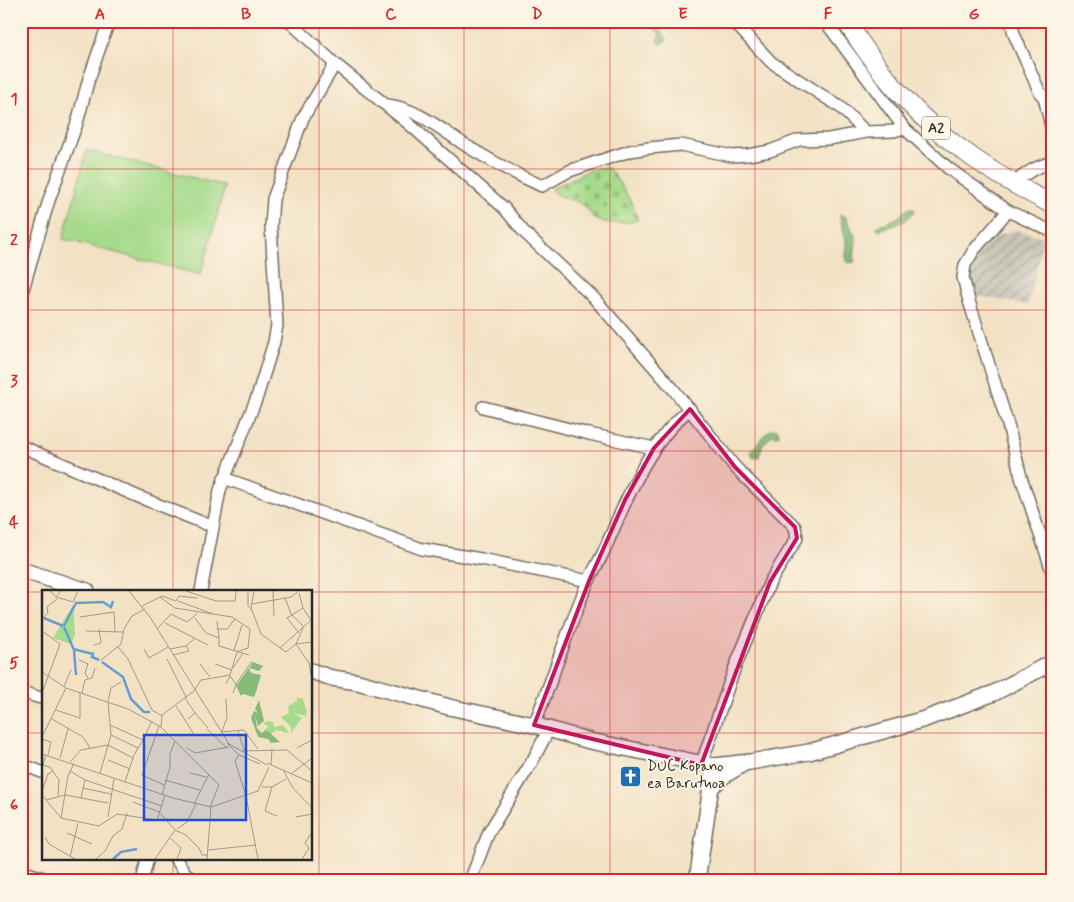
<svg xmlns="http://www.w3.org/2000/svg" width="1074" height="902" viewBox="0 0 1074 902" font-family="Mynerve,sans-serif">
<defs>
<pattern id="industrial-furrows" width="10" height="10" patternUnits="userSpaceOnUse" patternTransform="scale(1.25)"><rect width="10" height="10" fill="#c8c4b8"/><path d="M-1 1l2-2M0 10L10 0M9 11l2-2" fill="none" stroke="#a39f96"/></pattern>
<pattern id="forest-crowns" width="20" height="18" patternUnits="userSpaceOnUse" patternTransform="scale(1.25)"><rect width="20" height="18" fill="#84bb77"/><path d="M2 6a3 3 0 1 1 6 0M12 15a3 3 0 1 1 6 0" fill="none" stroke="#6c9862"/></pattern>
<pattern id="cemetery-stones" width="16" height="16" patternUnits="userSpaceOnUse" patternTransform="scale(1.25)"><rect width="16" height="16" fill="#a6db8b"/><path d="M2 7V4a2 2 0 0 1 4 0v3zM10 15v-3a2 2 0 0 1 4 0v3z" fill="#8fbc78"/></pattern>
</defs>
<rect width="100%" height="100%" fill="#fcf5e5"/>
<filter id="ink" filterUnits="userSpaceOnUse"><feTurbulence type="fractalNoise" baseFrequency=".02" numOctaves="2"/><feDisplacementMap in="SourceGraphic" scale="10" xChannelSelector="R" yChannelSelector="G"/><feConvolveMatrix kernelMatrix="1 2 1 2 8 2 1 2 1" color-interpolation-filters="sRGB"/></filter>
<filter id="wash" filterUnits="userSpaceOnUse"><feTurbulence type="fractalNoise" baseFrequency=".0096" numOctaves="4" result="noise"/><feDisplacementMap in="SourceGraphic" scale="20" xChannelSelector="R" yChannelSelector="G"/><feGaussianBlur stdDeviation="1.12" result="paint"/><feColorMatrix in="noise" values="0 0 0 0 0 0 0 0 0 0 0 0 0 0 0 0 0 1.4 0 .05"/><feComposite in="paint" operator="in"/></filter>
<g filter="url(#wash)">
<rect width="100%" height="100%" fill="#f3e1c4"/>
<polygon fill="url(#industrial-furrows)" points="1015,230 1044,237 1028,305 972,295 971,271 979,252 986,244 1000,235"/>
<g fill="url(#forest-crowns)" stroke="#587351">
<polygon points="648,21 654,21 667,39 664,43 660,44 657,41 660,34"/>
<path d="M911,208L915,210L905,221L878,230L877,227C883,222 891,222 897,218C903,213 903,211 911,208Z"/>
<polygon points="839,214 846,217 856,238 854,262 848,263 846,259 846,241"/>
<polygon points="773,429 778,430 779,436 772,435 762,446 759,457 754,458 751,455 751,451 768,431"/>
</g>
<path fill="url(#cemetery-stones)" stroke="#68835b" d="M597,168H608C619,181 634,203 638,220C629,224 603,224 595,219C590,215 588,208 582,204C572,198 558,199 551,189L586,172Z"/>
<polygon fill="#a6db8b" stroke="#68835b" points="87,150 225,186 201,275 63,239"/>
</g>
<g filter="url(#ink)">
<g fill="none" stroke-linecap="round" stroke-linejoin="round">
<defs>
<g id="street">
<polyline points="289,21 335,64 408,123 504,208 524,232 593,297 674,390 735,467 795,527 797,538 770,582 735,667 701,765"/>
<polyline points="733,21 771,62 840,107 866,132"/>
<polyline points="825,21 904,128 948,168 1008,211 1053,232"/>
<polyline points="1011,21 1014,34 1040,93 1044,97 1053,135"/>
<path d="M387,105C418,108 444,132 470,148C493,162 517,175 542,186L569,171L630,151L649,148L681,145L732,156L748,155L770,151L799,140L829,139L866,132L894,131L904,128"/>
<path d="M1013,184C1026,173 1036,166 1053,162"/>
<polyline points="1008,211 974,250 965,265 963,277 969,301 1008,425 1021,477 1053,574"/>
<polyline points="21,296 49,200 77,123 88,82 109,21"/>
<polyline points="483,407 589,434 654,448"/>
<polyline points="21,446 139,497 206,524 213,525"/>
<polyline points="224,478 422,549 481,559 589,581"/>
<polyline points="201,591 220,490 257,397 274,342 277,325 271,226 273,199 303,118 335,64"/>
<polyline points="21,692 44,699"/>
<path d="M534,725C553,678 568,628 588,582C593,571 599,562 604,551C626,501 646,445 690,409"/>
<polyline points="21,764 44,773"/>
<polyline points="710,791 724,778 748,763"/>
<polyline points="175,858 186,874 194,881"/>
<polyline points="21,871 53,881"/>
<polyline points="142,881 148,858"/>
<polyline points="470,881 489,832 533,760 549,729"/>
</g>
<g id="secondary">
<polyline points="21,570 87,591"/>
<polyline points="311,671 332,678 358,682 449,707 534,725 590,741 714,766 750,762 809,752 925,719 994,693 1053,662"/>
<polyline points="697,881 714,766"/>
</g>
<path id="primary" d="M846,21C863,47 882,75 904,98C946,144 998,177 1053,205"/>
</defs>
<use href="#street" stroke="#716b61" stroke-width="14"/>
<use href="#secondary" stroke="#716b61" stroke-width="18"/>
<use href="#primary" stroke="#716b61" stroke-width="20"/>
<use href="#street" stroke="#fff" stroke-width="11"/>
<use href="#secondary" stroke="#fff" stroke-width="15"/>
<use href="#primary" stroke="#fff" stroke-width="18"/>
</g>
</g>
<path fill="#c2185b" fill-opacity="0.2" stroke="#c2185b" stroke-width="4" stroke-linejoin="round" d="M690,409L735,467L795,527L797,538L770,582L701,765L534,725L589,581L625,500L654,448Z"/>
<path fill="none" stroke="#d62828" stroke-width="1" stroke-opacity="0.55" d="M173,21V591M319,21V881M464,21V881M610,21V881M755,21V881M901,21V881M21,169H1053M21,310H1053M21,451H1053M21,592H44M311,592H1053M21,733H44M311,733H1053M173,858V881"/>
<defs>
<symbol id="church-square" viewBox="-11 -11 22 22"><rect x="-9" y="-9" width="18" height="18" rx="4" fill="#1f6fb2" stroke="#fcf5e5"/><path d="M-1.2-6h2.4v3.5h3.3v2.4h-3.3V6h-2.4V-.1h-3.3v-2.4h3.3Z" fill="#fff"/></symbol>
</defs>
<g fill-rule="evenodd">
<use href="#church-square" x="618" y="764" width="25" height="25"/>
</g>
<g text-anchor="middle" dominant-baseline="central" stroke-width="4" stroke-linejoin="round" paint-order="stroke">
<rect fill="#fcf5e5" stroke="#6a6863" stroke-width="1" x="922" y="116.5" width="28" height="23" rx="4"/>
<g font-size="14" font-weight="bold" fill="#2b2b2b">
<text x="936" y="128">A2</text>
</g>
<g font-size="15" fill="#2b2b2b" stroke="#fcf5e5" text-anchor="start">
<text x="647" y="767">DUC Kopano<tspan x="647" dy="17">ea Barutuoa</tspan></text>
</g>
</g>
<g transform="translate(42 590)">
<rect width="270" height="270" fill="#f3e1c4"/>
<path d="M255,107L261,109L265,122L264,126L251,123L260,128L249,143V137L239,127L247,123L246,116L255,111ZM225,131L231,132L232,137L241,135L247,143L234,140L229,144L223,139L227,136L221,134Z" fill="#a6db8b"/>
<path d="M211,72L221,76L217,81L207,78L209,83L219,85L214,102L212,107L201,104L199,106L194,96ZM217,110L222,131L216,136L213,125L215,138L220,143L223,140L227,142L238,152L229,153L226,149L216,147L209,128L212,121L216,123L213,119Z" fill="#84bb77"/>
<path d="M31,15L33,45L29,54L11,48Z" fill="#a6db8b"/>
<path fill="none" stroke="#649ed3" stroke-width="2.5" d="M2,28L21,36M22,36L34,13L61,12L69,17L71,11M22,37L32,60L34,85M31,59L51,64L50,67L57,70M60,72L81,87L89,109L102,122H108M71,269L79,262L95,259"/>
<path fill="none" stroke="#a39887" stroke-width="1" d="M8,1L14,7L19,1M87,1L108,27L187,154L225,175M144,1L174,11H193L194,1M206,1V16L209,19M212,1L209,18L219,44L244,62L254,54L270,52M231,1L232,26M257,3L261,18M14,7L31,12L36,1M118,7L133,18L190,27L208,39L206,58L195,62L188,85L159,90L152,101L120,125L119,137M243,8L249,24L262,37M136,11L171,24M210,14L249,7L257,1M100,16L120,6L134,11L137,6L155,8M38,27L72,22L73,41M153,28L164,43L177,48L175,31M0,29L6,23L5,17L15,9M123,33L166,55M261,38L254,54L267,73L269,85M115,39L129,24L145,32L155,24M175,39H185L193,29M0,41L18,54L0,103M44,41L81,42M257,43L245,28L261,18L268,29M177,48V56L207,65M52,55L59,53L57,39M75,56L86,69L110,120L120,126M238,58L269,30M102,59L107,68L126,57M128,59L144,56L152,49M192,61L200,35M131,65L147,61L144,56M125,69L144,107M37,70L46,74L43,83L46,88M58,71L79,54L82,39L90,26L103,19M158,74L168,87M173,74L190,80M191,78L201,63M0,82L24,98L86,119L119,137L177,195L168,217M184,94L188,86L194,94L191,103M194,94L210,71M22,96L29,80M40,103L43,90L50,88L53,78M143,108L153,123L146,129M66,111L69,98L79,92M134,116L153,146M14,120L38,128V103M153,123L166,138M10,129L41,147L48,158M68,135L101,150L110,131M117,136L100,185L122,195M165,139L184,157M180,141L185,128L184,109M196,141L202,160M179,142L202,140L216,159M69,145L96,158M0,147L24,98M0,149L9,152L6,165M185,153L197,165L218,174M66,155L91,168M145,158L153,163L187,157M255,158L270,150M200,161L245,160L270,181M0,164L131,208L169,217L216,201L227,177M4,165L1,175L8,177L17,190L16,206M197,165L193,171L204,206L216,269M18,168L26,139M66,170L88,179M28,172L39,160L66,155M225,173L270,193M229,175L230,159M241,180L251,198L270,218M28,181L43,190L120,216M58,183L69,145L66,112M148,183L164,187M249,184L270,168M123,190L158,200M83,192L92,165L101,150M220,197H230L223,221L235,226M230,197L244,189M41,198L69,204M0,201L6,184L11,181M0,205L19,228L57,236L75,224L115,230L123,205M120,205L128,177V164L133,151M39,208L43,190M4,210L23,205L66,213M91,212L117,222L133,240L144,245L157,258L160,265H166M152,214L167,184M66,227L72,189M254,227L270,224M19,228L26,186L32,173M135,239L145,232L154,214M25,243L50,254M3,247L7,254L33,269M129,249L139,258L135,269M166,260L214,255M28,267L36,233M54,269L63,261L71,246L80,239L85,223M113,269L133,240M165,269L169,217M260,269L267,258L263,253L270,242"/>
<path fill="#1d4ed8" fill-opacity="0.15" stroke="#1d4ed8" stroke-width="2.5" d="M102,145H204V230H102Z"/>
<rect width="270" height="270" fill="none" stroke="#2b2b2b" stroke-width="2.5"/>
</g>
<rect width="1074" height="902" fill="none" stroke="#fcf5e5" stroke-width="55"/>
<rect x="28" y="28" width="1018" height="846" fill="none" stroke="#d62828" stroke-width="2"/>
<g font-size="16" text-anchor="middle" font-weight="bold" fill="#d62828">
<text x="100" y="19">A</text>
<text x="246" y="19">B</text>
<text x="391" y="19">C</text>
<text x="537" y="19">D</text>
<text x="683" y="19">E</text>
<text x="828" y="19">F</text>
<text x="974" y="19">G</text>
<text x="14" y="104">1</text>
<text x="14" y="245">2</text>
<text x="14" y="386">3</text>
<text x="14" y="527">4</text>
<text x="14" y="668">5</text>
<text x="14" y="810">6</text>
</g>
</svg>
